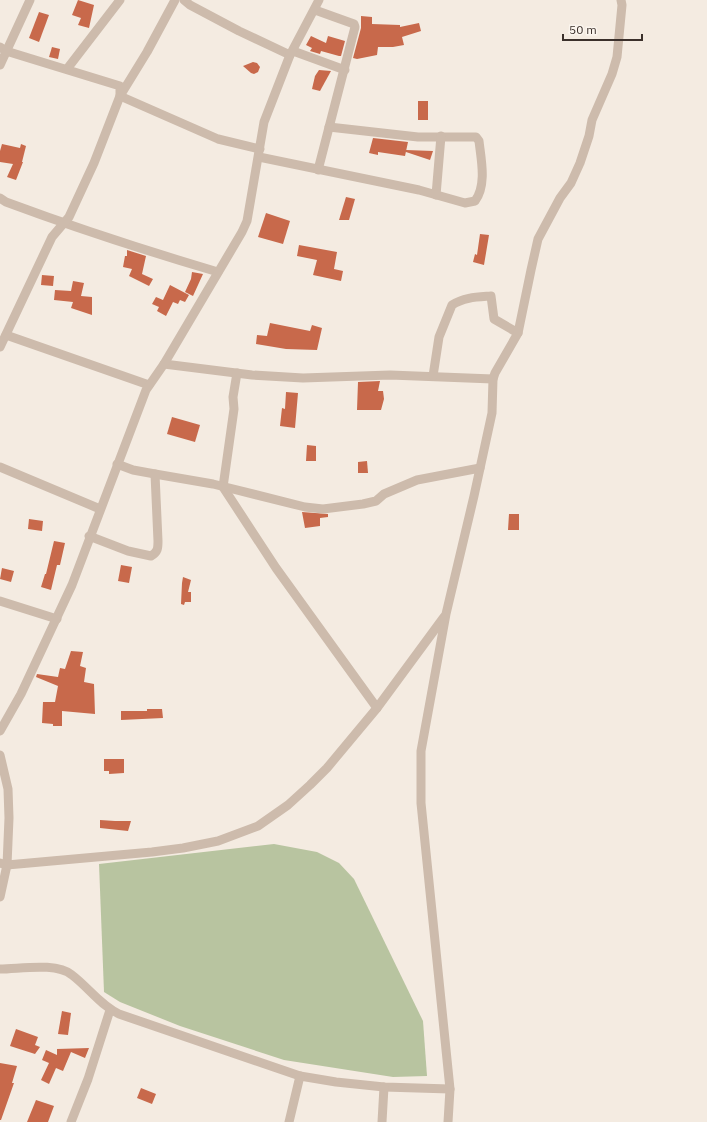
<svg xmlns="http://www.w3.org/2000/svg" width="707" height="1122" viewBox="0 0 707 1122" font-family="'IBM Plex Sans',sans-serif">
<rect width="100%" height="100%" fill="#f4ebe1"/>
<polygon fill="#b8c4a0" points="274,844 317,852 339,863 354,879 423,1021 427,1076 393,1077 284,1060 180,1026 120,1002 104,992 99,864"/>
<g fill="#c8694b">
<polygon points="78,0 94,5 89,28 78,25 81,18 72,15"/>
<polygon points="39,12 49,15 39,42 29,38"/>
<polygon points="361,16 372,17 372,24 400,25 400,27 419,23 421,31 402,37 404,45 393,47 378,47 377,55 357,59 353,58 361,28"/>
<polygon points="311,36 326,43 328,36 345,41 341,56 339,56 321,51 320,54 310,51 312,48 306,45"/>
<polygon points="52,47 60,49 58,59 49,57"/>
<polygon points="253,62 257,63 260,67 258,72 254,74 251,73 243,66"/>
<polygon points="319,70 331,71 320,91 312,89 315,76"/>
<rect x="418" y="101" width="10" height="19"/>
<polygon points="373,138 408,142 405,156 378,152 378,155 369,153"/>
<polygon points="2,144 20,148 21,144 26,146 22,162 23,162 16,180 7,177 13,164 0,162 0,151"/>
<polygon points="406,150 433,151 430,160 406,152"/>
<polygon points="346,197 355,199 349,220 339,220"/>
<polygon points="266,213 290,221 283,244 258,237"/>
<polygon points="480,234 489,235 484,265 473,262 475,254 477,255"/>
<polygon points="299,245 337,252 334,269 343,271 341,281 313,275 317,260 297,256"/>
<polygon points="127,250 146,256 142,274 153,279 149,286 129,276 132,269 123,267 125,256 127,256"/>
<polygon points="192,272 203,274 193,296 185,292 191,279"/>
<polygon points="42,275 54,276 53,286 41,285"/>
<polygon points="73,281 84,283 81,296 92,297 92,315 71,308 73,302 54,300 55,290 71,291"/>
<polygon points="170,285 189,295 185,302 180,300 178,304 173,302 166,316 157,311 159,307 152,304 156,297 163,300"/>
<polygon points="270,323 310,331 312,325 322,328 317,350 286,349 256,344 257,335 267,336"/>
<polygon points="380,381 378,391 383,391 384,399 381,410 357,410 358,382"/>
<polygon points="286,392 298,393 295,428 280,426 282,408 285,409"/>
<polygon points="172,417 200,425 195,442 167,434"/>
<polygon points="307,445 316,446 316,461 306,461"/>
<polygon points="367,461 368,473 358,473 358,462"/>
<polygon points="302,512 328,514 328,517 320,518 320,526 305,528"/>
<polygon points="509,514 519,514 519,530 508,530"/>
<polygon points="29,519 43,521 42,531 28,529"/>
<polygon points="54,541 65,543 60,565 57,565 51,590 41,587 45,574 46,574"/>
<polygon points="121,565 132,567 129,583 118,581"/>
<polygon points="2,568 14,571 11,582 0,579"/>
<polygon points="183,577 191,580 188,592 191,592 191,602 185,602 184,605 181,604 182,583"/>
<polygon points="71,651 83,652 80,666 86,668 84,682 94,684 95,714 62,711 62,726 53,726 53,724 42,723 43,702 55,702 58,686 36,677 37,674 58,677 60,668 65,669"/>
<polygon points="147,709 162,709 163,718 121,720 121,711 147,711"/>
<polygon points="104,759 124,759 124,773 109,774 109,771 104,771"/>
<polygon points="100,820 115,821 131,821 128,831 100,828"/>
<polygon points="62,1011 71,1013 68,1035 58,1034"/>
<polygon points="16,1029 38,1037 35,1045 40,1047 35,1054 10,1046"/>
<polygon points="89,1048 85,1058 71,1052 63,1071 56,1068 49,1084 41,1080 49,1063 42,1060 46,1050 57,1055 57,1049"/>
<polygon points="0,1063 17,1066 12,1083 14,1083 1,1120 0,1120"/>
<polygon points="141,1088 156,1094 152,1104 137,1098"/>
<polygon points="36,1100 54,1106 48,1122 27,1122"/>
</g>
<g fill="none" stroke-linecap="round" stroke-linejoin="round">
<g stroke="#cdbbac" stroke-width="9">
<polyline points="184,0 190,5 239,31 290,55"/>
<polyline points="315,10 354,24 355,27 318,170"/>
<polyline points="0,47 6,51 120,86 120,96 218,139 260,149"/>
<polyline points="293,51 345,70"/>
<polyline points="0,65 30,0"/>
<polyline points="67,69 120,0"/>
<path d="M259,157L419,190L465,203L475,201C487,185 481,159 479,141L476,137H418L329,127"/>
<polyline points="436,195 441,136"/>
<path d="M0,198L6,202C76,228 147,251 218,272"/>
<polyline points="6,335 149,385"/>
<polyline points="0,347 52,237 69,217 94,163 120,96 147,52 175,0"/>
<polyline points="164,364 252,375 303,378 390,375 493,379"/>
<polyline points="237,373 233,397 234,409 223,487 276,568 377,708"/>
<path d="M433,376L439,337L452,305C464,297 478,297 491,296L494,319L518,333"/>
<polyline points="117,464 133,470 155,474 213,484 305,507 323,509 363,504 376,501 384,494 417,480 480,468"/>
<polyline points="0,467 100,509"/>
<path d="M89,536L128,551L151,556C158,552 158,548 158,541L155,474"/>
<polyline points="0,601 57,619"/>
<polyline points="0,731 21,694 72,585 146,390 164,364 242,232 247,221 264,122 290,55 319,0"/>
<polyline points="0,755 8,789 9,818 7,865 0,897"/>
<polyline points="0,863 7,865 152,852 183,848 218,841 258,826 288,805 310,785 327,768 377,708 444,617"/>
<path d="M0,969C20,969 56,962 72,975C88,987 100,1005 119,1014L300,1076L336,1082L384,1087L450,1089"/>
<polyline points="71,1122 88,1079 110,1010"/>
<polyline points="289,1122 300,1076"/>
<polyline points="382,1122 384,1087"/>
<polyline points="448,1122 450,1089 421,803 421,751 446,614 474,496 492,413 493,379 495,373 518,333 531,270 538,239 560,198 571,183 580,163 589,136 592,120 612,74 617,57 622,5 621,0"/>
</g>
</g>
<path d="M563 34v6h79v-6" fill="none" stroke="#3b302b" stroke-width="2"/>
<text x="569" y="34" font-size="12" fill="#3b302b" stroke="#fbf5ee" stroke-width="3" paint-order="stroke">50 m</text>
</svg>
